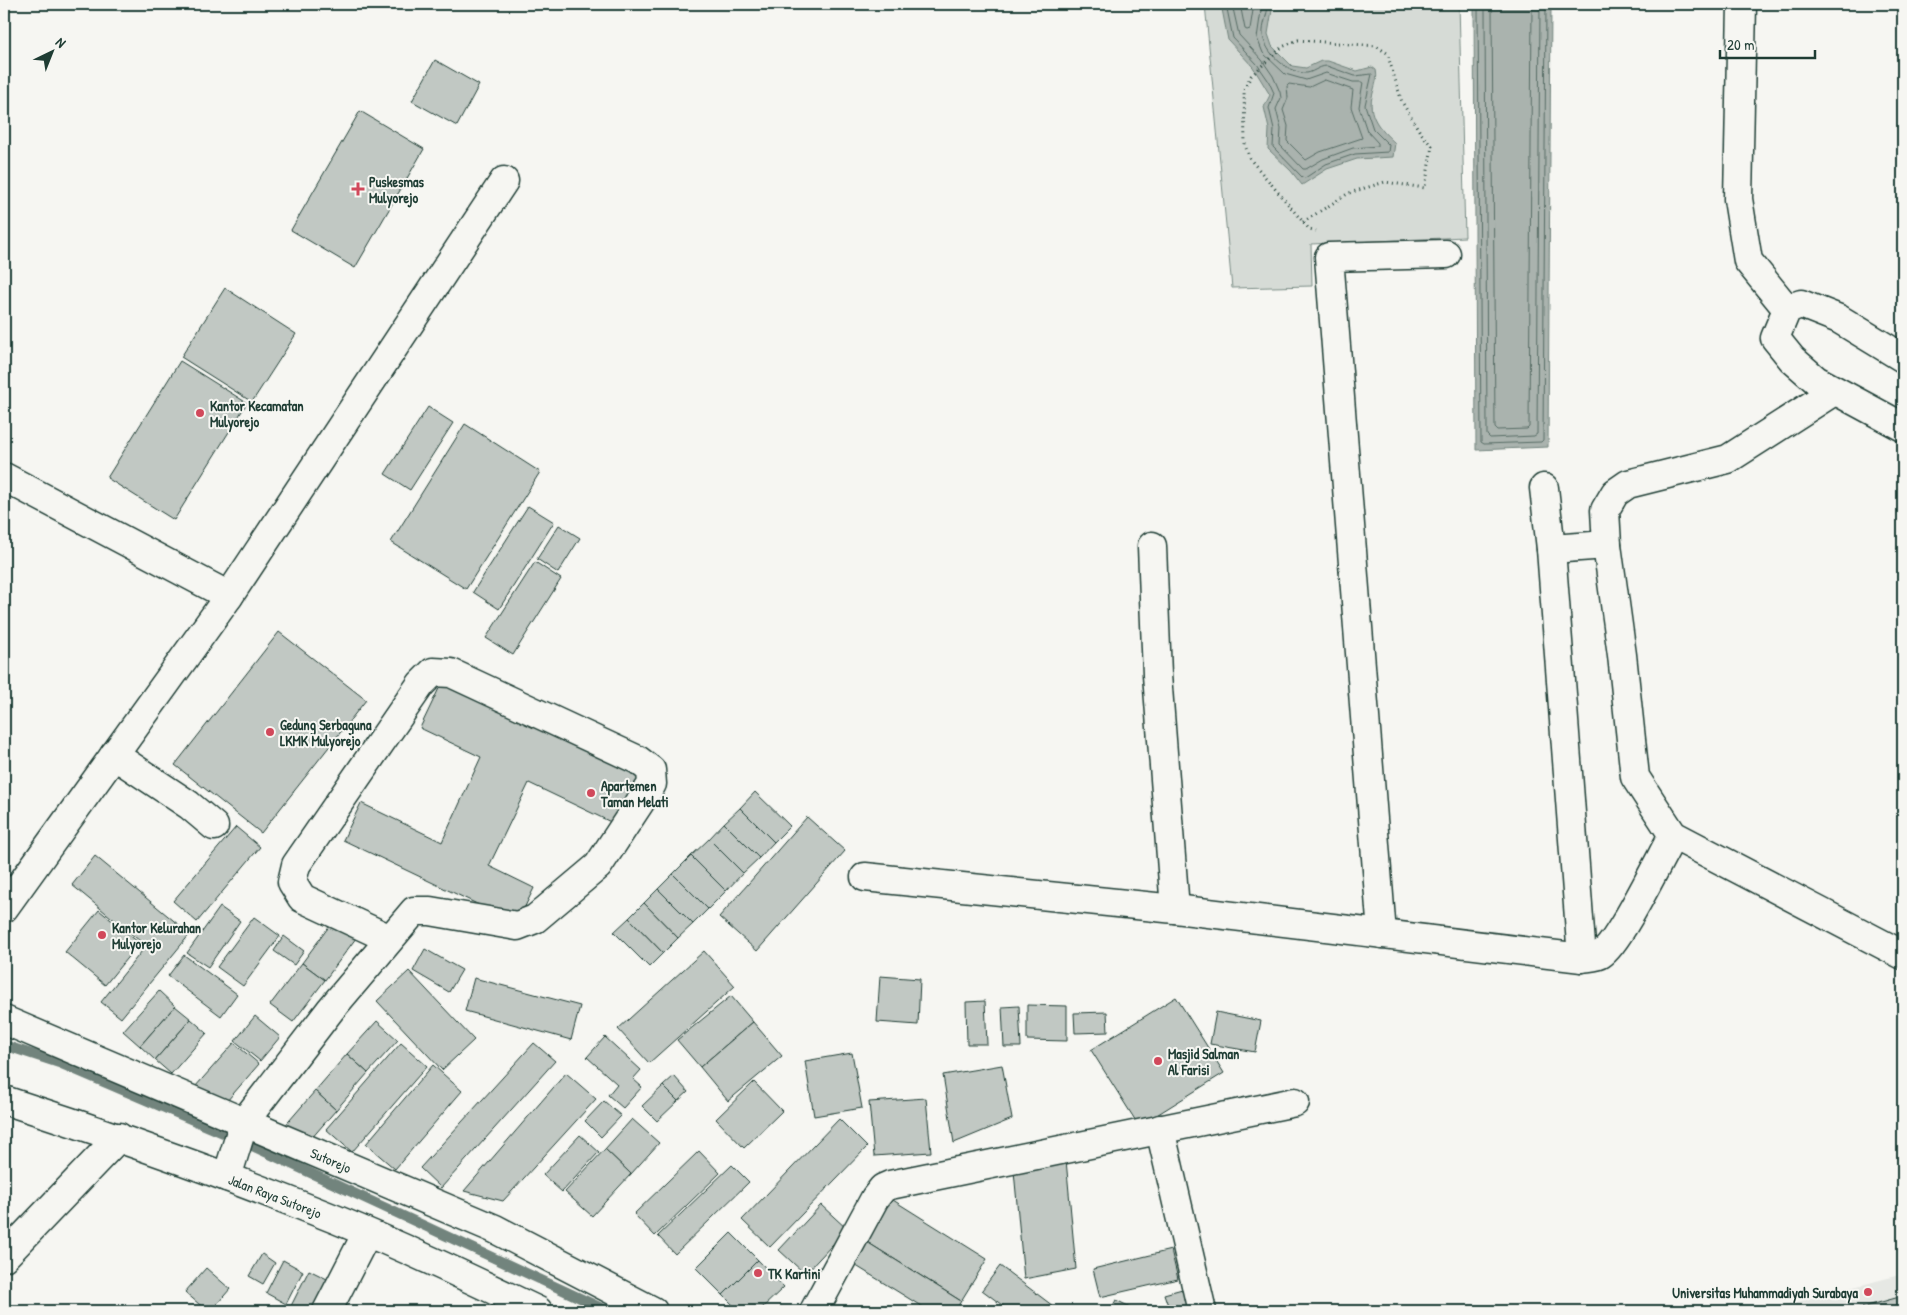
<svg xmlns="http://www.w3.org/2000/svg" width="1907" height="1315" viewBox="0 0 1907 1315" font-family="'Patrick Hand',sans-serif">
<rect width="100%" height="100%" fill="#f6f6f2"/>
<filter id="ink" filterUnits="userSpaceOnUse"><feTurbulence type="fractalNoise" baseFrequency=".02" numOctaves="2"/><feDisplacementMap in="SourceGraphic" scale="10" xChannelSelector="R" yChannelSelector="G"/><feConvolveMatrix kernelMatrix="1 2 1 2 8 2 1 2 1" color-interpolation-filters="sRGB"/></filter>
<g filter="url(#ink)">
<polygon fill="#e6e8e4" points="1903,1274 1903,1311 1763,1311"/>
<polygon fill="#d6dbd6" stroke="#7a8c85" points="1205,4 1459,4 1465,237 1311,244 1312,286 1232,288"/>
<g fill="#aab3ae" stroke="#72847d">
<path d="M1221,4H1273L1268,34L1272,46L1292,66L1306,68L1321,61H1328L1357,71L1372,67L1376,70C1378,78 1375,85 1373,93C1366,115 1380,129 1395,143L1393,157L1357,159L1327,169L1302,185L1291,171L1268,149L1269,129L1264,107L1270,95L1253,67L1228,40Z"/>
<polygon points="1474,4 1551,4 1548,447 1476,450"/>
</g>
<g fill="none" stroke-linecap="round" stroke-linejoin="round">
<g stroke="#576c65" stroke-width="1">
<path d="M1226,4L1233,38L1257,64L1268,80L1274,93L1269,108L1274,129L1273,147L1302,177L1305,178L1326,164L1355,154L1388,152L1389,145L1373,129L1365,105L1372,74L1355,76L1327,66C1318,66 1312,74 1304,73C1287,72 1265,53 1263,35C1262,25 1268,14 1268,4"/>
<polyline points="1232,4 1239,35 1262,60 1273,76 1280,92 1281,98 1276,109 1281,129 1280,145 1303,169 1306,169 1323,159 1353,148 1378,146 1378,143 1367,131 1359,107 1363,82 1353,82 1326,73 1306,80 1285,74 1263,53 1257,38 1262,4"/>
<polyline points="1240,4 1245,29 1247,30 1250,29 1254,4"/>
<polyline points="1478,4 1481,442 1484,444 1541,442 1543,440 1546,4"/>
<polyline points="1485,4 1487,435 1490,438 1534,436 1537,434 1540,4"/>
<polyline points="1492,4 1495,428 1497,430 1527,429 1529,427 1532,4"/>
<polygon points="1325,80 1353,90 1351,107 1362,138 1320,152 1306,160 1287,141 1288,126 1283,110 1288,98 1287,86 1289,84 1309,87"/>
</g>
<polyline stroke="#72847d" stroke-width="10" points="4,1045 59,1063 237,1139 608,1311"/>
</g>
<g fill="#c1c8c3" stroke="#1f3d34">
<polygon points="435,60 479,85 457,126 412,101"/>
<polygon points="360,111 424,149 355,268 291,230"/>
<polygon points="225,288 296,334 252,402 181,357"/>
<polygon points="180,361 247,403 174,520 107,478"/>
<polygon points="428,407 453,423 410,490 385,474"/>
<polygon points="465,424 540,472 466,589 391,542"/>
<polygon points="528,506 554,522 499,609 473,592"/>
<polygon points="559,525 580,538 558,573 537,559"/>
<polygon points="535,562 561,579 513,655 486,638"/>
<polygon points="279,632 366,700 261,833 175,765"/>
<polygon points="443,680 641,774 617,825 529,783 489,866 534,888 517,923 343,840 361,803 442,842 481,757 420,728"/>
<polygon points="755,792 790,826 774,842 740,808"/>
<polygon points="740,808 774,842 759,858 724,823"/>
<polygon points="807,817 845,851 757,951 719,917"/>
<polygon points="724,823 759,858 743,873 709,839"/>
<polygon points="236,827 260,847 197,922 173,901"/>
<polygon points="709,839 743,873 726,891 691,856"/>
<polygon points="95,856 190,934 121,1018 101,1002 146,946 72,885"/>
<polygon points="691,856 726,891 708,909 673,874"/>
<polygon points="673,874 708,909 693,924 658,889"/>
<polygon points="658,889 693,924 678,938 644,903"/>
<polygon points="644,903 678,938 663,953 629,918"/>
<polygon points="220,907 240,921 208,967 187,953"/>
<polygon points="99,910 139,943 105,985 65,952"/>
<polygon points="254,917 280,936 243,986 217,967"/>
<polygon points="336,917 359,934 325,980 302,963"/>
<polygon points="629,918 663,953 649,967 614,932"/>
<polygon points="284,936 304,951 294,965 274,951"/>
<polygon points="425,949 462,970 449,992 413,971"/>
<polygon points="704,951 735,986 649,1063 618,1029"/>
<polygon points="184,955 237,994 221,1016 168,976"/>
<polygon points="302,963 325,980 293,1022 270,1005"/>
<polygon points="409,971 474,1040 442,1070 377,1001"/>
<polygon points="880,976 920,979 918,1025 877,1022"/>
<polygon points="474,978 580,1006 571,1040 465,1011"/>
<polygon points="159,991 175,1006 140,1046 123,1031"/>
<polygon points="731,996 753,1022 700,1067 677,1040"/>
<polygon points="1176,997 1224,1073 1139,1126 1091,1050"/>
<polygon points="985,1001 987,1044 967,1044 966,1002"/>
<polygon points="1027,1005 1067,1006 1067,1041 1027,1040"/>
<polygon points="175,1006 191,1019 155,1060 140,1046"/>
<polygon points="1019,1006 1021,1047 1004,1047 1002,1007"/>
<polygon points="1107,1012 1108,1032 1075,1033 1074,1013"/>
<polygon points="1216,1012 1261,1021 1255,1052 1210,1044"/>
<polygon points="255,1016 280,1037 260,1061 235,1041"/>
<polygon points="191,1019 207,1033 171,1074 155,1060"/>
<polygon points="377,1021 398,1040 368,1073 347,1054"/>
<polygon points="753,1022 782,1056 728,1101 700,1067"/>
<polygon points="605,1037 641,1070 633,1079 642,1087 623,1108 608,1095 617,1084 587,1057"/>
<polygon points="234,1043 259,1064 220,1109 195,1087"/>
<polygon points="401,1043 427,1066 352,1152 326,1129"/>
<polygon points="534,1043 555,1061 441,1188 420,1168"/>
<polygon points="852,1053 862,1108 814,1116 805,1061"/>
<polygon points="347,1054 368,1073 336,1110 315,1091"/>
<polygon points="433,1065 462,1091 395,1169 366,1144"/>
<polygon points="1002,1065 1012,1119 954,1143 943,1075"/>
<polygon points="566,1073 596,1099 503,1201 464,1191"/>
<polygon points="674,1076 688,1092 678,1101 663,1086"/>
<polygon points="754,1082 782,1111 744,1148 716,1119"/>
<polygon points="663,1086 678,1101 657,1121 642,1106"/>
<polygon points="315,1091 336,1110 304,1147 283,1128"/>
<polygon points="926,1098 931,1152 874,1156 869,1102"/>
<polygon points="604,1101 621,1116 601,1137 585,1121"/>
<polygon points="632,1119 659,1143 631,1174 605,1149"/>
<polygon points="839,1119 867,1147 770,1247 742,1220"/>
<polygon points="580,1135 599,1152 562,1192 543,1175"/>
<polygon points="605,1149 631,1174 592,1216 565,1192"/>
<polygon points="699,1151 720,1173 655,1236 634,1214"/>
<polygon points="1066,1160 1076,1269 1024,1279 1014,1171"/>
<polygon points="732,1165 749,1182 675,1254 658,1236"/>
<polygon points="885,1195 987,1259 961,1301 859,1237"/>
<polygon points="821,1205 847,1229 805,1274 779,1250"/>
<polygon points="731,1233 758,1260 723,1295 696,1268"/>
<polygon points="859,1237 961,1301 955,1311 929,1311 845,1259"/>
<polygon points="1171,1250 1178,1279 1100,1297 1093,1269"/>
<polygon points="262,1254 275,1263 263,1284 249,1276"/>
<polygon points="283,1260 303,1271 286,1304 266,1293"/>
<polygon points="758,1260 784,1287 759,1311 739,1311 723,1295"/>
<polygon points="1000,1266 1057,1309 1055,1311 1010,1311 982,1290"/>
<polygon points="206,1268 230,1289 211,1311 207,1311 185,1292"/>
<polygon points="309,1270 335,1283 320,1311 291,1311 289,1310"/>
<polygon points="1186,1288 1190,1311 1170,1311 1164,1294"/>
<polygon points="1903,1296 1903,1311 1849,1311"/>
<polygon points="1116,1300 1138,1311 1110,1311"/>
<polygon points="336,1301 354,1311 331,1311"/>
<polygon points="234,1307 242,1311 231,1311"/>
</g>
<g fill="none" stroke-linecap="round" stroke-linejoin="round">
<defs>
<g id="minor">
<polyline points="1742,4 1738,199 1748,261 1787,309"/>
<polyline points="1903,358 1839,319 1801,304 1787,309 1775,338 1792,359 1816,380 1903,427"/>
<polyline points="1834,391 1728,459 1628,484 1615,493 1605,510 1607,545 1622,655 1635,777 1673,835 1903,955"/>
<polyline points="4,477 229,596 504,181"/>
<polyline points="1544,488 1551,549 1582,958"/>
<polyline points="1152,546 1157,675 1175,909"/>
<polyline points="1551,549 1607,545"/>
<polyline points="114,755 189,805 214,826"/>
<path d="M865,877L1175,909L1582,958C1588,957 1597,957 1601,954C1618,945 1661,856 1673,835"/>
<polyline points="4,908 229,596"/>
<polyline points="1382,934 1329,257 1446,254"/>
<polyline points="4,1020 495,1229 653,1311"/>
<polyline points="1160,1129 1202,1311"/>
<polyline points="227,1177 244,1122 331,1009 414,911 430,911 517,926 535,919 598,866 652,784 651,770 638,760 451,673 433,672 421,684 296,865 292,882 302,898 390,939"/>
<polyline points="4,1257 119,1137"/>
<polyline points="327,1311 367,1233"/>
<polyline points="814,1311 875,1198 883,1188 890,1185 1295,1102"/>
</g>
<path id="major" d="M4,1100C116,1136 226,1175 335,1219C404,1247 471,1279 538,1311"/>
</defs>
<use href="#minor" stroke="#1f3d34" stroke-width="31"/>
<use href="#major" stroke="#1f3d34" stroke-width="31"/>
<polyline stroke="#1f3d34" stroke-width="3" stroke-dasharray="1 4" stroke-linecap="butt" points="1303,222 1349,193 1385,182 1425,188 1432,146 1420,132 1402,102 1387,53 1376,46 1298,40 1282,47 1251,76 1244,89 1245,145 1250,159 1309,229 1316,231"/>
<use href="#minor" stroke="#f6f6f2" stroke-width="28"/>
<use href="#major" stroke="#f6f6f2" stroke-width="28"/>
</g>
</g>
<g fill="#d1495b" stroke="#f6f6f2" stroke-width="2">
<path d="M355.5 181.5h5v5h5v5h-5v5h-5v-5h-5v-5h5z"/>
<circle cx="200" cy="413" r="5"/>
<circle cx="270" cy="732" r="5"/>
<circle cx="591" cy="793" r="5"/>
<circle cx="102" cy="935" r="5"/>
<circle cx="1158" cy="1061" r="5"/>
<circle cx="758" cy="1273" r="5"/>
<circle cx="1868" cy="1292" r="5"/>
</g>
<g text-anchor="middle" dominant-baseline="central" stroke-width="4" stroke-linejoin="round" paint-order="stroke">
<g font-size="14" font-weight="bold" fill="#1f3d34" stroke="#f6f6f2" text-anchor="start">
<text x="369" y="181">Puskesmas<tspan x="369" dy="16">Mulyorejo</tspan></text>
<text x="210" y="405">Kantor Kecamatan<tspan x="210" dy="16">Mulyorejo</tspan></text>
<text x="280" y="724">Gedung Serbaguna<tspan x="280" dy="16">LKMK Mulyorejo</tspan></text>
<text x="601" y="785">Apartemen<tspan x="601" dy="16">Taman Melati</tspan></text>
<text x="112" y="927">Kantor Kelurahan<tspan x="112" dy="16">Mulyorejo</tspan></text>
<text x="1168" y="1053">Masjid Salman<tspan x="1168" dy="16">Al Farisi</tspan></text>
<text x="768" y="1273">TK Kartini</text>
<text x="1858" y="1292" text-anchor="end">Universitas Muhammadiyah Surabaya</text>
</g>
<g font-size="14" fill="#1f3d34" stroke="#f6f6f2">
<text transform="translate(331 1160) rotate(23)">Sutorejo</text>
<text transform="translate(275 1196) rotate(21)">Jalan Raya Sutorejo</text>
</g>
</g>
<rect width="1907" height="1315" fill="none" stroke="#f6f6f2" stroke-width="20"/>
<rect x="10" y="10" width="1887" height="1295" fill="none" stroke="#1f3d34" stroke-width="2" filter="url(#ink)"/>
<g transform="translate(52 52) rotate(43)" stroke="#f6f6f2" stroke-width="4" paint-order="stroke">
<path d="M0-4L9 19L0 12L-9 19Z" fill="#1f3d34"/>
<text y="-8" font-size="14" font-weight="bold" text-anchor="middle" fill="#1f3d34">N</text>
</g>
<path d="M1720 50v8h95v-8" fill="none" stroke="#1f3d34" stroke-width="2.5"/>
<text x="1727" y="50" font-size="15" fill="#1f3d34" stroke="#f6f6f2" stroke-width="4" paint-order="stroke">20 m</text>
</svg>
